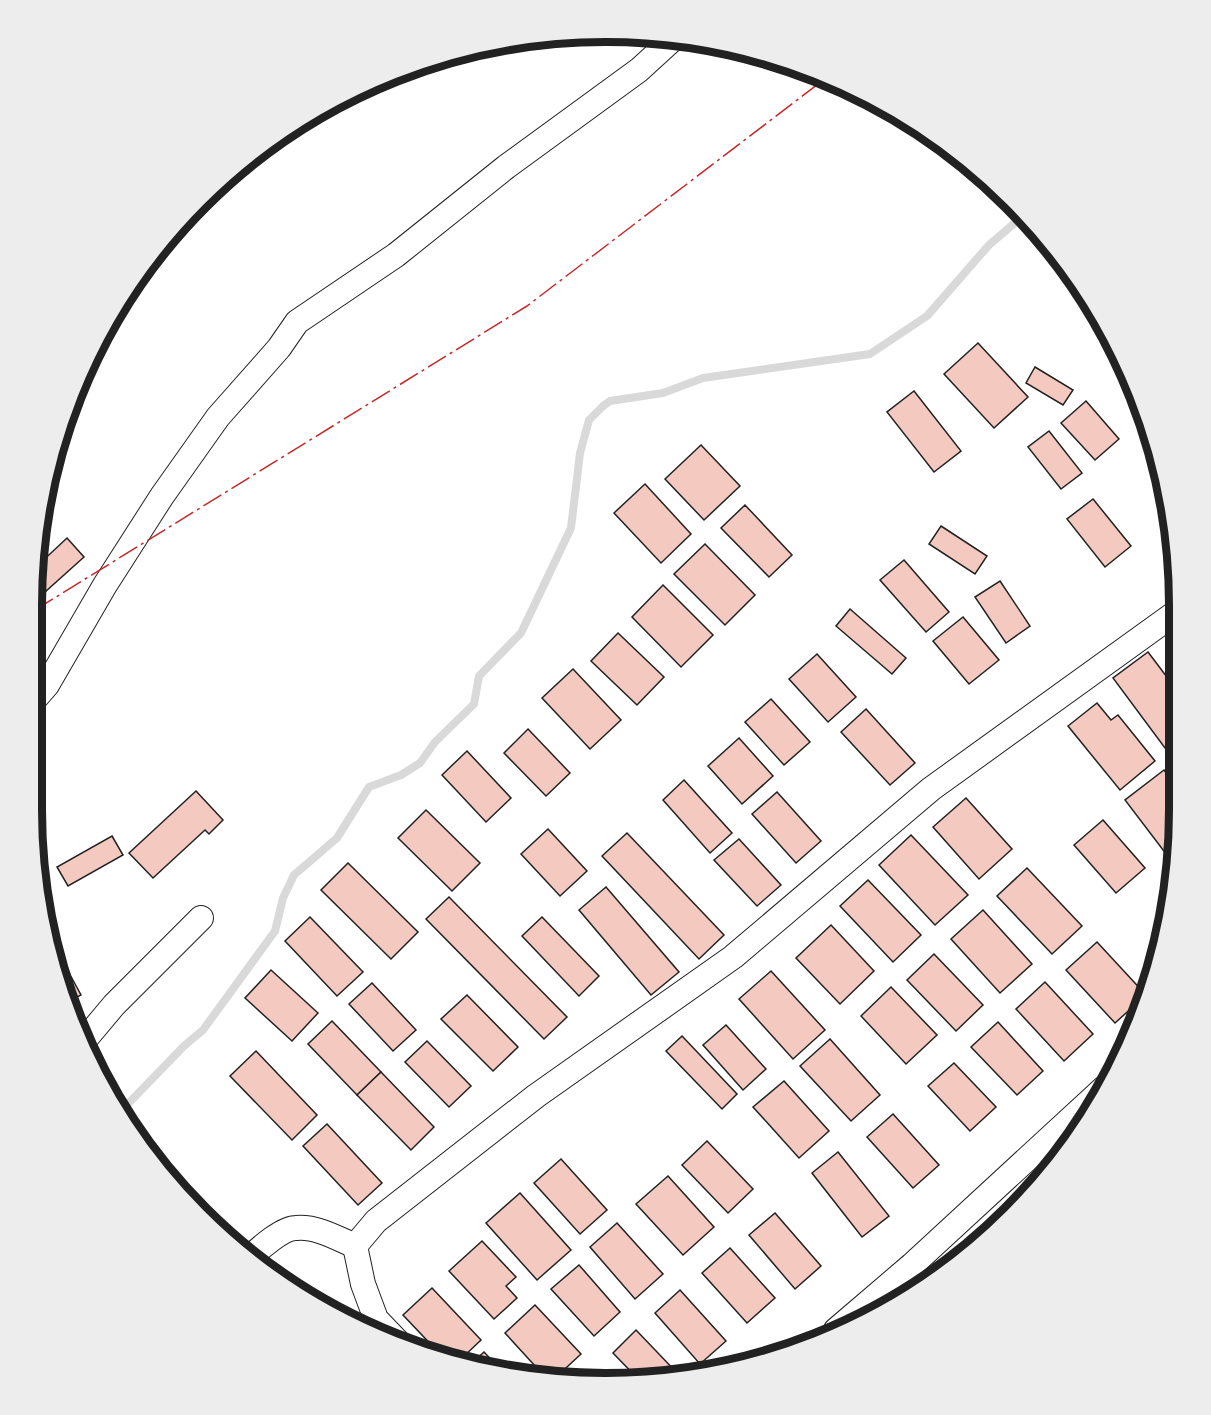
<svg xmlns="http://www.w3.org/2000/svg" width="1211" height="1415" viewBox="0 0 1211 1415" font-family="'Playfair Display',serif">
<rect width="100%" height="100%" fill="#fff"/>
<g fill="none" stroke-linecap="round" stroke-linejoin="round">
<polyline stroke="#d9d9d9" stroke-width="8" points="122,1110 184,1046 203,1030 275,931 283,898 294,875 337,838 369,787 401,775 420,763 435,742 474,704 479,676 521,633 571,528 580,453 589,420 603,406 610,401 663,393 703,378 870,354 927,316 989,245 1024,215"/>
</g>
<g fill="#f3c9c0" stroke="#222" stroke-width="1.5">
<polygon points="978,343 1028,397 994,428 944,374"/>
<polygon points="1035,367 1073,390 1063,405 1026,383"/>
<polygon points="914,391 961,451 934,472 887,412"/>
<polygon points="1086,401 1119,439 1095,460 1061,423"/>
<polygon points="1049,431 1082,473 1061,489 1028,447"/>
<polygon points="701,445 740,486 704,520 665,479"/>
<polygon points="645,484 691,534 661,563 614,513"/>
<polygon points="1093,499 1131,546 1105,567 1067,519"/>
<polygon points="745,505 792,555 769,577 721,528"/>
<polygon points="941,526 987,556 975,574 929,544"/>
<polygon points="67,538 84,557 35,601 36,567"/>
<polygon points="705,544 755,595 725,625 674,574"/>
<polygon points="904,560 949,612 926,632 880,580"/>
<polygon points="1000,581 1030,626 1006,643 975,597"/>
<polygon points="663,585 713,635 681,667 632,617"/>
<polygon points="850,609 906,658 892,674 836,626"/>
<polygon points="963,617 999,660 969,684 933,641"/>
<polygon points="618,633 664,677 637,705 591,661"/>
<polygon points="1148,652 1179,693 1179,738 1165,748 1113,678"/>
<polygon points="817,654 856,697 828,722 789,679"/>
<polygon points="573,669 621,720 590,749 542,698"/>
<polygon points="771,699 810,742 784,765 745,722"/>
<polygon points="1097,703 1111,720 1118,715 1155,761 1120,790 1068,726"/>
<polygon points="866,709 915,763 890,785 841,732"/>
<polygon points="528,729 570,773 546,796 504,753"/>
<polygon points="739,738 773,776 742,804 708,766"/>
<polygon points="467,751 511,798 486,822 442,775"/>
<polygon points="1164,770 1179,790 1179,810 1173,863 1125,800"/>
<polygon points="684,780 732,833 710,853 663,800"/>
<polygon points="196,791 223,820 209,834 205,830 153,878 129,853"/>
<polygon points="777,792 821,841 796,863 752,814"/>
<polygon points="966,798 1012,849 979,879 933,827"/>
<polygon points="426,810 480,863 452,891 398,838"/>
<polygon points="1103,820 1145,868 1116,893 1074,845"/>
<polygon points="548,829 587,871 560,896 521,854"/>
<polygon points="627,833 724,935 699,959 602,856"/>
<polygon points="911,835 968,895 935,925 879,865"/>
<polygon points="112,836 123,855 68,886 57,867"/>
<polygon points="739,839 781,885 757,906 714,860"/>
<polygon points="348,863 418,932 391,959 321,890"/>
<polygon points="1027,868 1082,926 1052,954 997,896"/>
<polygon points="868,880 921,935 893,962 840,906"/>
<polygon points="606,887 679,972 651,995 579,910"/>
<polygon points="449,897 567,1017 544,1039 426,919"/>
<polygon points="983,910 1032,964 1000,993 951,939"/>
<polygon points="310,917 363,972 337,996 285,941"/>
<polygon points="542,917 599,976 579,996 522,936"/>
<polygon points="831,925 874,971 840,1004 796,958"/>
<polygon points="1097,942 1146,995 1115,1023 1066,970"/>
<polygon points="934,954 983,1005 956,1031 907,980"/>
<polygon points="271,970 318,1013 292,1041 245,998"/>
<polygon points="68,971 81,995 68,1002 58,976"/>
<polygon points="771,971 825,1030 793,1059 739,999"/>
<polygon points="1045,982 1093,1034 1064,1061 1016,1009"/>
<polygon points="372,983 416,1030 393,1051 349,1004"/>
<polygon points="891,987 937,1035 906,1064 861,1016"/>
<polygon points="467,995 518,1047 493,1071 441,1019"/>
<polygon points="332,1021 381,1072 357,1095 308,1044"/>
<polygon points="998,1022 1043,1071 1017,1095 971,1047"/>
<polygon points="726,1025 766,1069 743,1090 703,1045"/>
<polygon points="682,1036 737,1094 722,1109 666,1051"/>
<polygon points="830,1039 880,1095 851,1121 800,1066"/>
<polygon points="427,1041 471,1086 449,1107 405,1062"/>
<polygon points="256,1051 317,1115 292,1140 230,1076"/>
<polygon points="954,1063 996,1107 970,1131 928,1086"/>
<polygon points="381,1072 434,1127 411,1150 357,1095"/>
<polygon points="784,1081 829,1131 799,1158 753,1107"/>
<polygon points="893,1114 939,1165 913,1188 867,1137"/>
<polygon points="327,1124 382,1183 358,1205 303,1146"/>
<polygon points="707,1141 753,1189 728,1213 682,1165"/>
<polygon points="838,1152 889,1216 862,1237 812,1173"/>
<polygon points="561,1159 607,1210 580,1234 534,1183"/>
<polygon points="668,1176 714,1227 683,1255 636,1204"/>
<polygon points="520,1193 571,1250 537,1280 486,1223"/>
<polygon points="775,1213 821,1266 795,1289 749,1235"/>
<polygon points="617,1223 663,1274 635,1299 590,1247"/>
<polygon points="482,1241 516,1277 506,1286 517,1298 494,1319 449,1271"/>
<polygon points="730,1248 775,1298 747,1323 702,1273"/>
<polygon points="579,1265 620,1312 594,1336 551,1289"/>
<polygon points="432,1288 481,1340 460,1360 440,1354 403,1315"/>
<polygon points="680,1290 726,1341 700,1364 655,1313"/>
<polygon points="535,1305 581,1354 554,1379 547,1379 505,1333"/>
<polygon points="636,1330 679,1375 641,1382 613,1353"/>
<polygon points="484,1352 502,1371 472,1363"/>
</g>
<g fill="none" stroke-linecap="round" stroke-linejoin="round">
<defs>
<g id="street">
<polyline points="33,701 47,685 105,585 162,496 218,417 279,348 297,322 396,255 506,167 639,70 674,38"/>
<polyline points="83,1042 114,1005 201,918"/>
<path d="M252,1256C261,1247 283,1228 296,1228C316,1226 337,1238 355,1246"/>
<polyline points="836,1330 912,1265 1104,1088"/>
<polyline points="400,1344 376,1319 363,1284 355,1246 376,1221 536,1096 733,957 931,789 1178,611"/>
</g>
</defs>
<use href="#street" stroke="#222" stroke-width="26"/>
<use href="#street" stroke="#fff" stroke-width="24"/>
<polyline stroke="#c62828" stroke-width="1.5" stroke-dasharray="21 4.5 3 4.5" stroke-linecap="butt" points="35,610 527,306 826,78"/>
</g>
<path d="M0 0H1211V1415H0ZM605 42H606A563 563 0 0 1 1169 605V810A563 563 0 0 1 606 1373H605A563 563 0 0 1 42 810V605A563 563 0 0 1 605 42Z" fill="#ededed" fill-rule="evenodd"/>
<path fill="none" stroke="#222" stroke-width="8" d="M605 42H606A563 563 0 0 1 1169 605V810A563 563 0 0 1 606 1373H605A563 563 0 0 1 42 810V605A563 563 0 0 1 605 42Z"/>
</svg>
